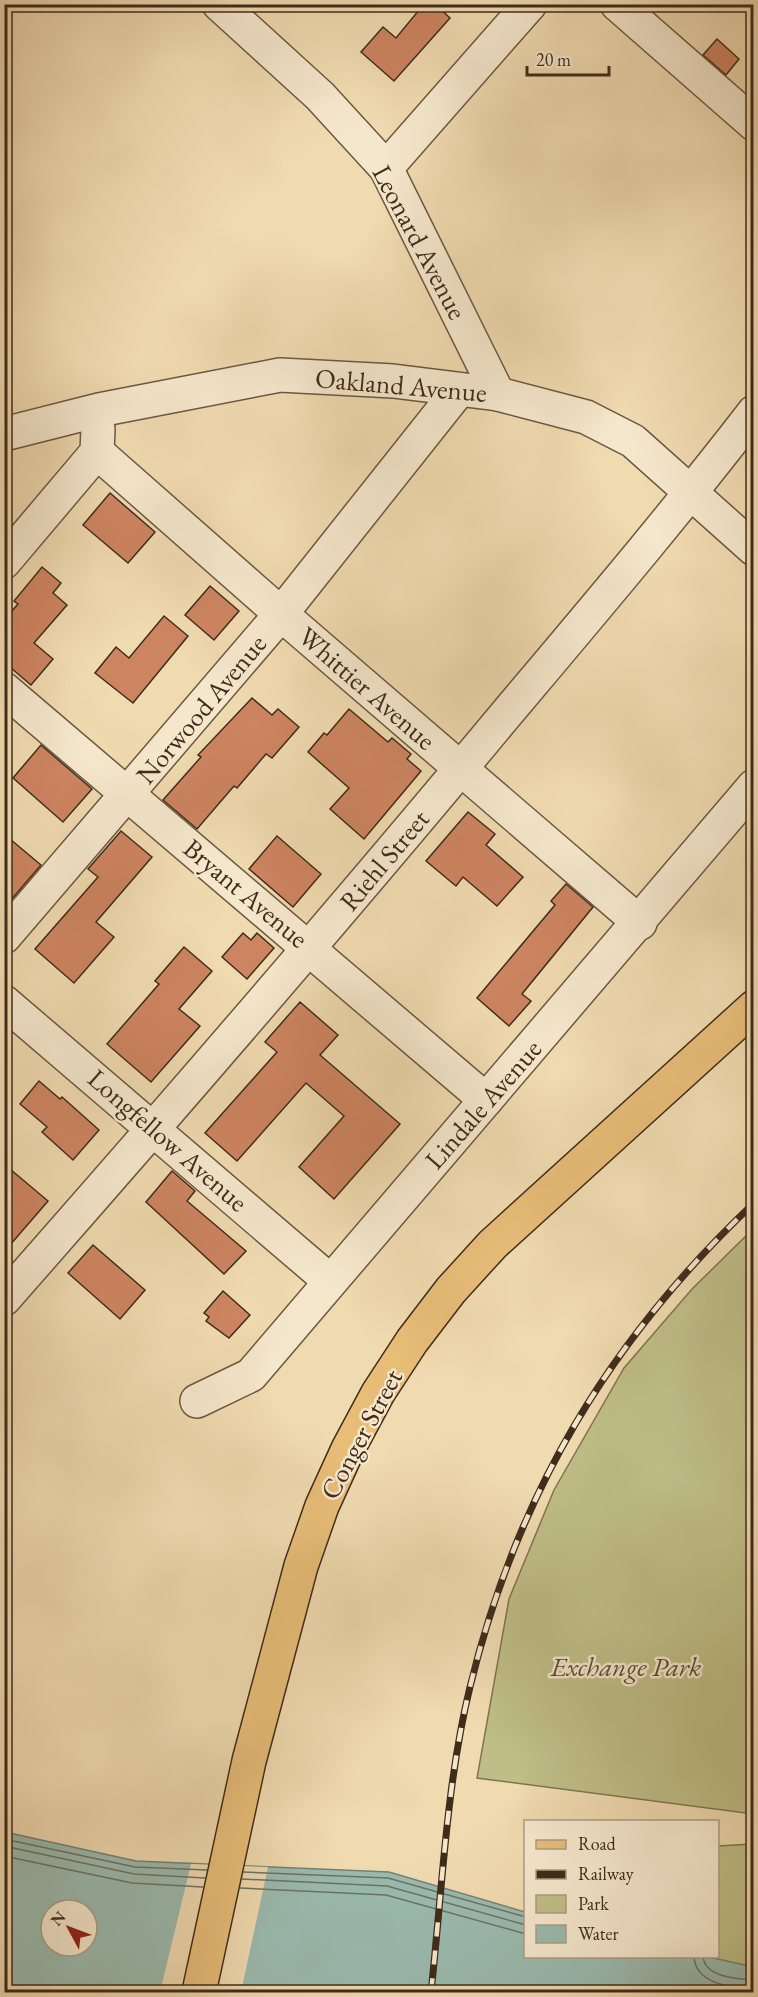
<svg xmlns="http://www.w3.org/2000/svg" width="758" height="1997" viewBox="0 0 758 1997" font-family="'EB Garamond',serif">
<rect width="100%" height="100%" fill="#f0dab0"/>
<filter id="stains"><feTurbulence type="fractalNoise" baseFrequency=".00333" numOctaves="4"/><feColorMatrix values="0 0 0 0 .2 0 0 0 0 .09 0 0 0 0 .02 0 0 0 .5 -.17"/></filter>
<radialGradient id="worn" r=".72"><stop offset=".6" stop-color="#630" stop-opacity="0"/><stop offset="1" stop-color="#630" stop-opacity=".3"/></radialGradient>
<g fill="#bfbe87" stroke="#7f7551" stroke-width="1.5">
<polygon points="753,1229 753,1814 477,1778 509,1599 554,1490 624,1368 692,1289"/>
<polygon points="753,1844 753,1967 704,1957 718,1956 718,1846"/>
</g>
<path fill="#9abaae" stroke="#768173" stroke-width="1.5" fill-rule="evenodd" d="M5,1832L136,1861L389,1872L525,1912L526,1956H704L754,1967L753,1992H5ZM51,1910H87V1946H51Z"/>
<polygon fill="#f0dab0" points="191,1864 268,1867 241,1992 160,1992"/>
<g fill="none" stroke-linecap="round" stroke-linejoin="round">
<g stroke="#6c7364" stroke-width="1.5">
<polyline points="4,1839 135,1867 207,1870"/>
<polyline points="4,1846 134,1874 205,1878"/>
<polyline points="4,1856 132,1883 203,1887"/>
<polyline points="243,1872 388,1878 526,1917"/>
<polyline points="242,1879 387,1886 526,1925"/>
<polyline points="240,1888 386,1895 526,1934"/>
<path d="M694,1956C695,1984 731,1988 754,1989"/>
<path d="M703,1956C704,1977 737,1979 754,1980"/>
</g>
</g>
<g fill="#cd8461" stroke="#3f2c1b" stroke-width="1.5">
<polygon points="424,4 435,4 450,18 394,81 361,52 383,27 396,38"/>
<polygon points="717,39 739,59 726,75 703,55"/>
<polygon points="110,493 155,532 128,563 83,525"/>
<polygon points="42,567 61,583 53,593 67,605 34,643 53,659 31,685 4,662 4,620 18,604 14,601"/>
<polygon points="210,586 239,611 214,640 185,615"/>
<polygon points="164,616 188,636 133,703 95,673 116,647 129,658"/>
<polygon points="252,698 272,715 278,709 299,727 272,758 266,754 237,788 234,786 197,829 163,800 201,757 198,755"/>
<polygon points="349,709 388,742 392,738 411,754 407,759 421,771 364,839 330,809 349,788 308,752 324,733 327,735"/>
<polygon points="41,745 92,789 63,822 13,778"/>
<polygon points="468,812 495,834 486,845 523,877 497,906 463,877 456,886 426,861"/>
<polygon points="121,831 152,857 96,922 114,937 74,983 35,949 98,877 88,869"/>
<polygon points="4,834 41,865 4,908"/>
<polygon points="277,836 321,874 293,907 249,869"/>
<polygon points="566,884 593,907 522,994 531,1001 509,1026 477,998 555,905 551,901"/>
<polygon points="243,933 251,940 257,933 274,948 247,979 222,957"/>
<polygon points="184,947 212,971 179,1009 200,1026 151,1082 107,1044 159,984 155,981"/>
<polygon points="300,1002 338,1035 320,1055 400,1124 334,1199 299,1167 344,1116 306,1083 237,1161 205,1133 277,1052 265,1042"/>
<polygon points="39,1081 60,1099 62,1097 99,1130 73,1160 42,1132 47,1127 20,1104"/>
<polygon points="4,1164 48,1201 4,1252"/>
<polygon points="172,1171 195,1191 187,1201 246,1251 224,1274 146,1202"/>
<polygon points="93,1245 145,1290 120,1319 68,1273"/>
<polygon points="223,1291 250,1315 229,1338 206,1321 209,1317 204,1313"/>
</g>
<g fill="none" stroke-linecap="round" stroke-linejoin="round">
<defs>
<g id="minor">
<polyline points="219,4 320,96 386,168 498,394"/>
<polyline points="617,4 754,124"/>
<polyline points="386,168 530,4"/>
<polyline points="4,434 99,410 280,375 393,381 498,394 586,417 633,441 754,549"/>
<polyline points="97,452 281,614 640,923"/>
<polyline points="4,562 97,452 98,429"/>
<polyline points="4,689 486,1100"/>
<polyline points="4,937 281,614 458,391"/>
<polyline points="4,1002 330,1281"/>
<path d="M4,1299C173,1107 339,915 502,719C587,618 673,517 754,412"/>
<polyline points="197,1401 251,1375 754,786"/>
</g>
<polyline id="major" points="199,1992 249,1761 301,1566 322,1506 348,1449 378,1393 412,1341 451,1290 493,1244 754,1007"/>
</defs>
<use href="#minor" stroke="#6b5840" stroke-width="36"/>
<use href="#major" stroke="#3f2c1b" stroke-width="36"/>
<use href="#minor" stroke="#f5e7cc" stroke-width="33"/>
<use href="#major" stroke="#e8bd78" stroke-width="33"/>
<defs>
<path id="rail" d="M431,1992C442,1893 446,1785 470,1687C517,1494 609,1340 754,1203"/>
</defs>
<use href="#rail" stroke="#3f2c1b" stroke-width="7"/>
<use href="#rail" stroke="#f5e7cc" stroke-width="4.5" stroke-dasharray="14" stroke-linecap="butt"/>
</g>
<g text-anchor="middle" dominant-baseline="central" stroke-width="5" stroke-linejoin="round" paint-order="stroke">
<g font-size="27" fill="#3f2c1b" stroke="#f5e7cc">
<text transform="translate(420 242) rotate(62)">Leonard Avenue</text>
<text transform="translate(401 385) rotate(5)">Oakland Avenue</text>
<text transform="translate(367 688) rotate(41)">Whittier Avenue</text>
<text transform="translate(201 709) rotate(-50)">Norwood Avenue</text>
<text transform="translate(384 860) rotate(-50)">Riehl Street</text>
<text transform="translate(246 893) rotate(40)">Bryant Avenue</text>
<text transform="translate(483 1104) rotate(-49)">Lindale Avenue</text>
<text transform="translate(168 1140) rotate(41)">Longfellow Avenue</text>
<text transform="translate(361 1434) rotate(-62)">Conger Street</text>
</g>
<g font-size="27" font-style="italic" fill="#594931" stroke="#f5e7cc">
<text x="626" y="1666">Exchange Park</text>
</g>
</g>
<rect width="758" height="1997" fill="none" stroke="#f0dab0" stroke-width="24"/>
<rect x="6" y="6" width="746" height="1985" fill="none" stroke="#3f2c1b" stroke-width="3"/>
<rect x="12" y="12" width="734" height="1973" fill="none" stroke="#3f2c1b" stroke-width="1.5"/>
<rect x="524" y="1820" width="195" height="138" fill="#f5e7cc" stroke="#ac9c85" stroke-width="1.5"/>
<rect x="536" y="1840" width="30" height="9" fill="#e8bd78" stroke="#ac9c85" stroke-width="1.5"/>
<text x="578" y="1850" font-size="18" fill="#3f2c1b">Road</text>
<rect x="536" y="1870" width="30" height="9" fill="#3f2c1b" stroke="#ac9c85" stroke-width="1.5"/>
<text x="578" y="1880" font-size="18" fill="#3f2c1b">Railway</text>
<rect x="536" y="1895" width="30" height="18" fill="#bfbe87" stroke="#ac9c85" stroke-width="1.5"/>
<text x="578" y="1910" font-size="18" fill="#3f2c1b">Park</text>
<rect x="536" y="1925" width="30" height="18" fill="#9abaae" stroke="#ac9c85" stroke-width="1.5"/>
<text x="578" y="1940" font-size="18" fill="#3f2c1b">Water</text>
<g transform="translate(69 1928) rotate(311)"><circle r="28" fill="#f5e7cc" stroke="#ac9c85" stroke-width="1.5"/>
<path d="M0-4.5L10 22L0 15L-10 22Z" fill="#8f2418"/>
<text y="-9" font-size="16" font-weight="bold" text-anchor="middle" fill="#3f2c1b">N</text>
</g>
<path d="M527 66v9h82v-9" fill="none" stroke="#3f2c1b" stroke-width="3"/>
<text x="536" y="66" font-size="18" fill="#3f2c1b" stroke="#f5e7cc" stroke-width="4.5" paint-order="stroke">20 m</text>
<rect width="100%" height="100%" filter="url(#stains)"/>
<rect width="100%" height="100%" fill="url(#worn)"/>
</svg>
